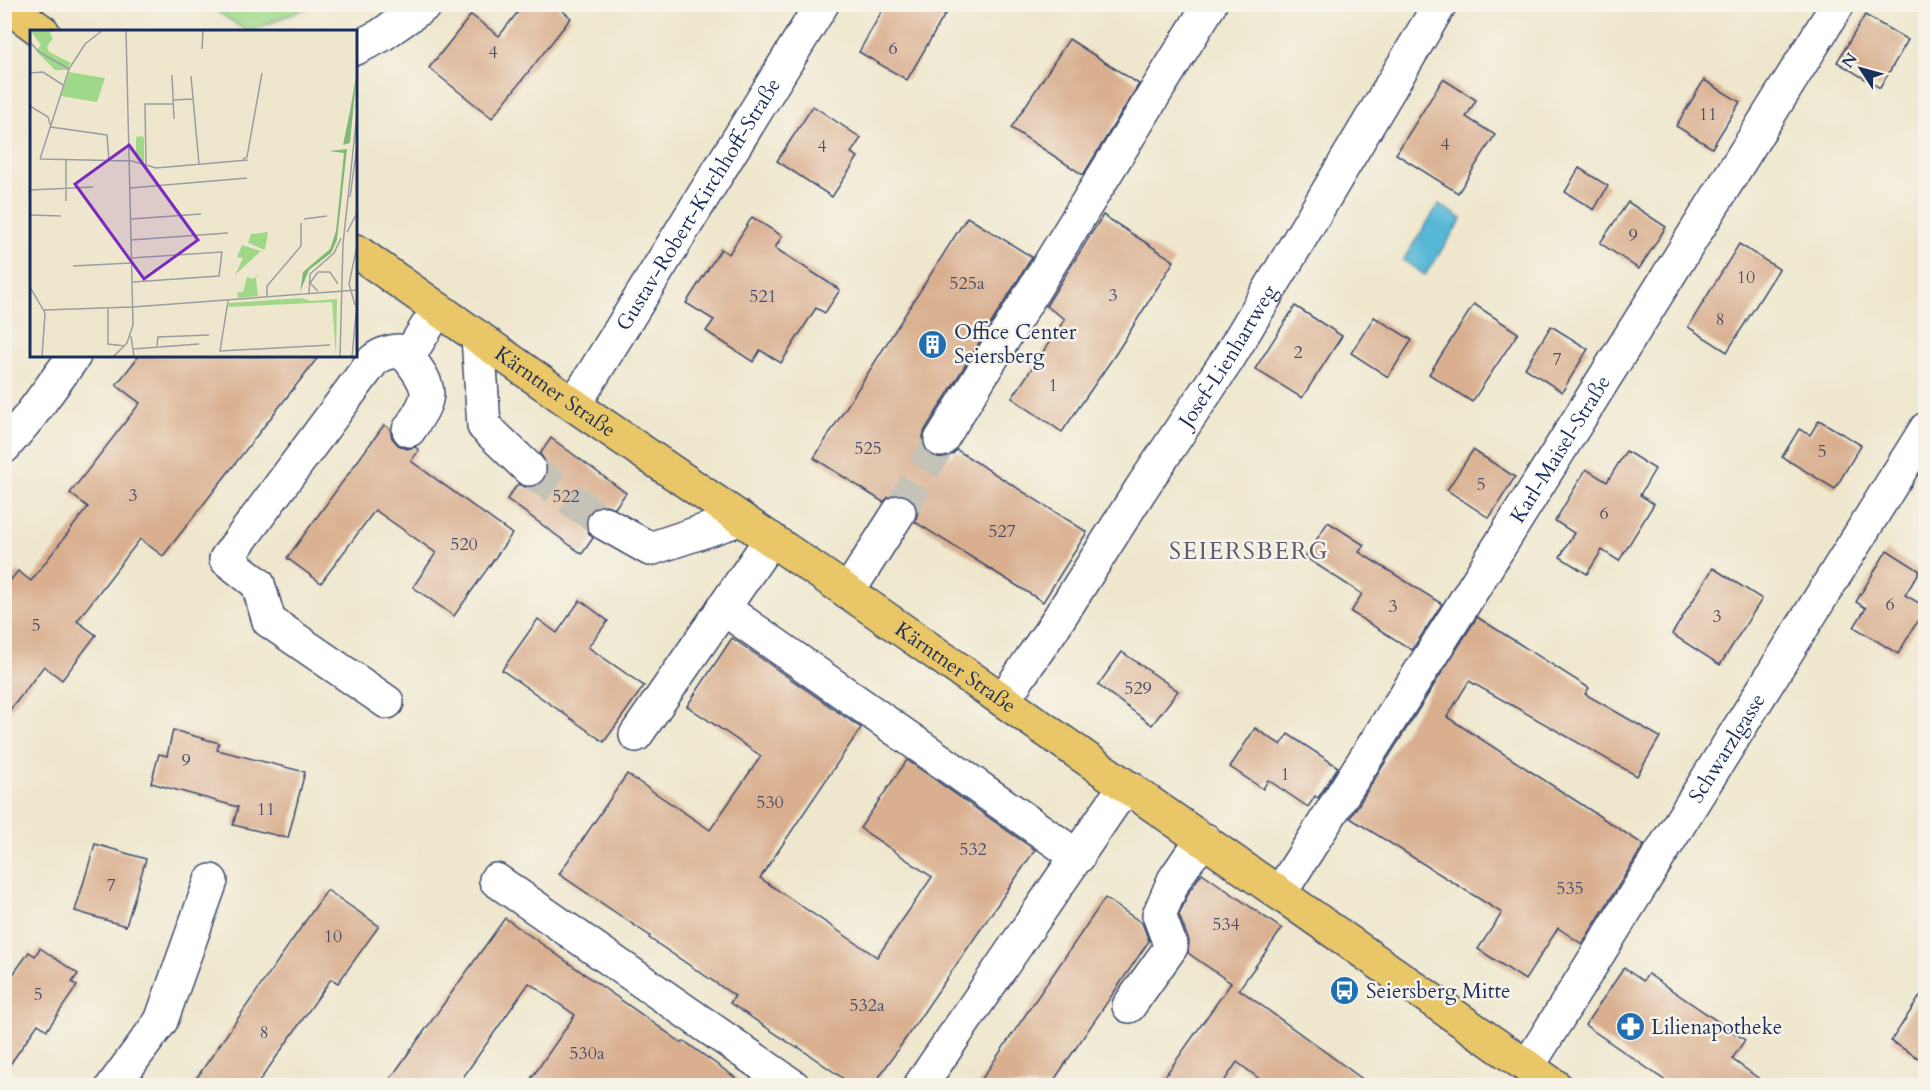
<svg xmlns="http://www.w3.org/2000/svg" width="1930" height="1090" viewBox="0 0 1930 1090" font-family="Cardo,serif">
<rect width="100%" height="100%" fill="#f7f3e8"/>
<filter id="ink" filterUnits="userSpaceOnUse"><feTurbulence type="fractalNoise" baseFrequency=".0167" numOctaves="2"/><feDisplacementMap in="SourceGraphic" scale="12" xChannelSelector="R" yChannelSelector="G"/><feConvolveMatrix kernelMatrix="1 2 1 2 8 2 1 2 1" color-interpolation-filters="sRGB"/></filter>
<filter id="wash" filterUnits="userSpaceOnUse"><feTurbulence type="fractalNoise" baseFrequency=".008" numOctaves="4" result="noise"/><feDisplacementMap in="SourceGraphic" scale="24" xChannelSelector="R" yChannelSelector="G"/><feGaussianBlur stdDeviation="1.35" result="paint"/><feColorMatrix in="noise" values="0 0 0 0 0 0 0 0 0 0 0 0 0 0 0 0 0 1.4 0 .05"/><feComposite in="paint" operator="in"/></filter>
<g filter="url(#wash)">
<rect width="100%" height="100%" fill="#efe7cd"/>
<polygon fill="#a0d88a" stroke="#5e8474" stroke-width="1.5" points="208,5 313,5 248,32"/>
<polygon fill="#56b8d5" stroke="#38749a" stroke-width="1.5" points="1439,204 1462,219 1425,275 1403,260"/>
<g id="blocks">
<g fill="#d9af8f">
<polygon points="524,4 555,4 571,18 492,118 429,68 471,15 499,36"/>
<polygon points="886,4 951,4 907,80 859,52"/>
<polygon points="1865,15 1908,40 1880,88 1837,62"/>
<polygon points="1069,39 1139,84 1083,175 1011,128"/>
<polygon points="1443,79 1476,100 1466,117 1495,135 1458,193 1396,154"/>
<polygon points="1704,80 1740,102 1712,148 1676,126"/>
<polygon points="813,106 861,138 851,153 858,157 832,197 777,161"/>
<polygon points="1579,168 1608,186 1594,210 1565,192"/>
<polygon points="1628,202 1666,227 1639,269 1600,243"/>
<polygon points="1103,215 1174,261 1117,352 1062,432 1012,398 1065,319 1046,306"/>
<polygon points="752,217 782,236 775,248 840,290 825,313 816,308 781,363 760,350 753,362 706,331 714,320 686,303 721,249 729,254"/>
<polygon points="967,217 1032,257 925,430 922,440 925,449 932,456 940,459 949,457 957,450 1087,532 1043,602 915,522 918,512 916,504 910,497 899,493 890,496 883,502 814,458"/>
<polygon points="1739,244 1779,269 1727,352 1688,327"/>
<polygon points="1474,304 1518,333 1472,402 1429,374"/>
<polygon points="1295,306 1342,336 1302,398 1255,369"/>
<polygon points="1374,317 1412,340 1388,377 1351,353"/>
<polygon points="1551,326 1588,349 1562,392 1525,368"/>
<polygon points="139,356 319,356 163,556 140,539 77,621 96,635 62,680 44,666 4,718 4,588 18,571 31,581 88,507 70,493 140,403 116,385"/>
<polygon points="1819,420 1861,445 1835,489 1782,457 1799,429 1810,435"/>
<polygon points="384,425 390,429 392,438 398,445 407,449 415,447 419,450 411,461 512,534 454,616 413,587 436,553 375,510 321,583 287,558"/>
<polygon points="551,438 626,493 615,508 603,504 594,507 588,513 585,524 588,532 593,538 582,554 507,499 518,484 525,487 534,487 543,481 547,474 547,464 540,454"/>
<polygon points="1473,450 1515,477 1489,518 1447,490"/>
<polygon points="1626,451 1655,469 1640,495 1654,504 1619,561 1602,550 1587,574 1560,557 1574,533 1555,521 1586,469 1607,482"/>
<polygon points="1328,522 1364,545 1359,552 1442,604 1412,650 1351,612 1362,594 1305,557"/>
<polygon points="1887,550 1920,571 1905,595 1926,607 1898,654 1854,627 1866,608 1856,602"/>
<polygon points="1713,568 1762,599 1720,665 1672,634"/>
<polygon points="580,600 608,621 588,647 644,686 604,742 502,670 538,619 557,633"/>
<polygon points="1477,617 1589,688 1585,694 1660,737 1637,776 1469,681 1447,717 1644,845 1582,944 1558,928 1525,980 1478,949 1502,913 1350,818"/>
<polygon points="732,638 861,728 760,878 877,957 932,877 860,828 907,760 1035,850 873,1086 854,1086 798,1047 797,1048 730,1003 735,996 649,938 650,936 559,874 627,774 710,830 761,756 687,706"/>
<polygon points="1122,652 1178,691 1152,725 1098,685"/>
<polygon points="1255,728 1281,745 1288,734 1338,767 1318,798 1315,796 1308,807 1268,780 1263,789 1230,767"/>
<polygon points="173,730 219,743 217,750 305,772 288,838 233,825 238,807 151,783 159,754 167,756"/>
<polygon points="95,844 146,859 126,926 75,911"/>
<polygon points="1202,873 1282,929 1239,989 1372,1086 1269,1086 1237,1062 1221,1086 1158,1086 1231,983 1188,953 1189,941 1179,915 1190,890"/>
<polygon points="327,890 379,926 338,983 331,979 256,1086 191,1086"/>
<polygon points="1105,898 1142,923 1149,941 1050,1086 977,1086"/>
<polygon points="505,918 682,1043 684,1041 747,1086 526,1086 575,1015 529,983 457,1086 385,1086"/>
<polygon points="40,948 78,974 72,982 77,986 47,1030 38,1024 4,1073 4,987 29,952 35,956"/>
<polygon points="1624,968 1643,981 1648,974 1745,1040 1732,1059 1769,1086 1673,1086 1585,1025"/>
<polygon points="1926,987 1926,1063 1891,1041"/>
</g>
</g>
</g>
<g filter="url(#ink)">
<use href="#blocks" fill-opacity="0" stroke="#3b4b6f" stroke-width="1.5"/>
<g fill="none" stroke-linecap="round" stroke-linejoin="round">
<g stroke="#c5c2b7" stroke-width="33" stroke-dasharray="33 16" stroke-linecap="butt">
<polyline points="529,469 604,523"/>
<polyline points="899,512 941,440"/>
</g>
<defs>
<g id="minor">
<polyline points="356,48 380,36 426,4"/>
<polyline points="478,337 484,426 529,469"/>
<path d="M408,357C434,391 432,396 409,430"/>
<path id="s1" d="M574,405L822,4"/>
<polyline points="941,440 1210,4"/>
<polyline points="4,447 30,416 74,356"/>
<polyline points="604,523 650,549 740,519"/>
<polyline points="848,592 899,512"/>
<polyline points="723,608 1078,857"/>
<path id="s2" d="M1003,700L1052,629L1141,489L1228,359L1440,4"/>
<path d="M387,702L269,621L258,584L226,559L373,361C381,354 388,352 399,351L408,357L438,309"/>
<polyline points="636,735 771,539"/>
<polyline points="496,880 793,1086"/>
<path id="s3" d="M1280,893L1459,611L1838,4"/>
<polyline points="1129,1006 1171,947 1159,915 1174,880 1189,858 1205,840"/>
<path id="s4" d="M1528,1066L1926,429"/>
<polyline points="113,1086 161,1021 211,881"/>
<polyline points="920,1086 1114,802 1130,788"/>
</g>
<g id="major">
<polyline points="5,4 43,32"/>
<path id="s5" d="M356,251L574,405L848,592L1555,1086"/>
</g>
</defs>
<use href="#minor" stroke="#3b4b6f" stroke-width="36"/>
<use href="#major" stroke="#3b4b6f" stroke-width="36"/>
<use href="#minor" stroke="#fff" stroke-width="33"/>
<use href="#major" stroke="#e9c769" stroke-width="33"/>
</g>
</g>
<defs>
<symbol id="building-disc" viewBox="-11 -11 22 22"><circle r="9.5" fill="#1f6fb2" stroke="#f7f3e8"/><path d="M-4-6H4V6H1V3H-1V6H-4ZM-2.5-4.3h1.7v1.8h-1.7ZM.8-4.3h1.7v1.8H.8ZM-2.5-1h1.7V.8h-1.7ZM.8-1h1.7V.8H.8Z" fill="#fff"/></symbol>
<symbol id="bus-disc" viewBox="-11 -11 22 22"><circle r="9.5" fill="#1f6fb2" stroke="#f7f3e8"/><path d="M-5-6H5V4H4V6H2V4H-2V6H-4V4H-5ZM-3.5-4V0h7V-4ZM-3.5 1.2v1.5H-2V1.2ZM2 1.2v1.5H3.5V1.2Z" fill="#fff"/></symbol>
<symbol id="pharmacy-disc" viewBox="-11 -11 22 22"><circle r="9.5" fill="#1f6fb2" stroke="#f7f3e8"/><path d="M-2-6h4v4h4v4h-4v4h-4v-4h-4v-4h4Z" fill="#fff"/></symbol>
</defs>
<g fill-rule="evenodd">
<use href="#building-disc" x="916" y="328" width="33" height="33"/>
<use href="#bus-disc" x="1328" y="974" width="33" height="33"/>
<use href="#pharmacy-disc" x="1614" y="1010" width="33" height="33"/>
</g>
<g text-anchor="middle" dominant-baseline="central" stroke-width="5" stroke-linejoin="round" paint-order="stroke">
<g font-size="18" fill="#4a4f6a">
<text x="893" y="48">6</text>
<text x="493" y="52">4</text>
<text x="1708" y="114">11</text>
<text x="1445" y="144">4</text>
<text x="822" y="146">4</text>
<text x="1633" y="235">9</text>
<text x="1746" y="277">10</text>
<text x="967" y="283">525a</text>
<text x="1113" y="295">3</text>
<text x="763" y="296">521</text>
<text x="1720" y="319">8</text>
<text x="1298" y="352">2</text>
<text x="1557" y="359">7</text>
<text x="1053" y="385">1</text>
<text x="868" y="448">525</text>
<text x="1822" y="451">5</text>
<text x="1481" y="484">5</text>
<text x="133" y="495">3</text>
<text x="566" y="496">522</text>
<text x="1604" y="513">6</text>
<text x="1002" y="531">527</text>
<text x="464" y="544">520</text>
<text x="1890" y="604">6</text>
<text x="1393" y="606">3</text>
<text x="1717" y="616">3</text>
<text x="36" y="625">5</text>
<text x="1138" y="688">529</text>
<text x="186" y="760">9</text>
<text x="1285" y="774">1</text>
<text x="770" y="802">530</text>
<text x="266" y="809">11</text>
<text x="973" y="849">532</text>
<text x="111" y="885">7</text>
<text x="1570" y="888">535</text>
<text x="1226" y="924">534</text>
<text x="333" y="936">10</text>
<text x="38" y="994">5</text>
<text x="867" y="1005">532a</text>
<text x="264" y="1032">8</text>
<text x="587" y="1053">530a</text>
</g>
<g font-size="21" fill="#1b2f5e" stroke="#f7f3e8">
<text stroke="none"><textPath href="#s1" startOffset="236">Gustav-Robert-Kirchhoff-Straße</textPath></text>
<text stroke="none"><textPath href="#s2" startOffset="411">Josef-Lienhartweg</textPath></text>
<text stroke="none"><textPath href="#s5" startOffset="244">Kärntner Straße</textPath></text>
<text stroke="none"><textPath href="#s3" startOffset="525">Karl-Maisel-Straße</textPath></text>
<text stroke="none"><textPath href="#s5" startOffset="730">Kärntner Straße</textPath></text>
<text stroke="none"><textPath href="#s4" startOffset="375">Schwarzlgasse</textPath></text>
</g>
<g font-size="21" fill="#1b2f5e" stroke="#f7f3e8" text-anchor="start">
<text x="954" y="332">Office Center<tspan x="954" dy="24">Seiersberg</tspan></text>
<text x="1366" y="991">Seiersberg Mitte</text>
<text x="1651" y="1027">Lilienapotheke</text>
</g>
<g font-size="24" letter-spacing="1.5" fill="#5e5c6f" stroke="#f7f3e8">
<text x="1249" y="551">SEIERSBERG</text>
</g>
</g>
<g transform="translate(30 30)">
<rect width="327" height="327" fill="#efe7cd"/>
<path d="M0,0H26L20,3L23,9L17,16L19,22L41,33L37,40H25L6,21L11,15ZM39,42L75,48L67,72L31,66ZM113,106L114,109V133L106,128V107ZM238,202L235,220L218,213L221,204ZM212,215L231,221L205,245L213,228L207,227ZM231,243L226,248L228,266L208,268L207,262H213L217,247L223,249ZM271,268L281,271L307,269L306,327L302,272L198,277L199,273Z" fill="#a0d88a"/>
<path d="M327,41L320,113L313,115L320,81ZM317,119L307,210L301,223L279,240L270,262L273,242L300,219L306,201L314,123L299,121Z" fill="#80b876"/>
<path fill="none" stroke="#9a9da1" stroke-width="1.5" d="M0,12L9,22L39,39M172,19L173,0M0,43L13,42L33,55M142,45L144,89M161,46L169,134M144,70L163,69M0,76L18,87L21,97L77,105L79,131M10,129L102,131L126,138L218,130M10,129L39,39L55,14L73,0M213,129L217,127L232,43M116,137L115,74H143M100,158L217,148M0,160L63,157M320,167L327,116M36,171V130M0,185L31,186M101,189L171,184M274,189L297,186M317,202L327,183M101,210L198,203M101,228L192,222L189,246L103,252M43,236L101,233M0,257L15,283L12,327M288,261L280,253L288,242H300L308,254M279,264L280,244L304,223L311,208M237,266V256L271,216V193M198,271L190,321L300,315M325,275L319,254L327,216M78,277V314L95,316M103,277L327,260M14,280L102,277M101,306L104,327M127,316L128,307L179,305M103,319L169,314M83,327L97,313L103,295L96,0M310,327L313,214L327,84M322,327L326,283"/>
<path fill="#7b2cbf" fill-opacity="0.15" stroke="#7b2cbf" stroke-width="3" d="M99,115L168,210L114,249L45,154Z"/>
<rect width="327" height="327" fill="none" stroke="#1b2f5e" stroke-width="3"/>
</g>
<rect width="1930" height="1090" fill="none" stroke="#f7f3e8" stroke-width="24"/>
<g transform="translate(1861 69) rotate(306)" stroke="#f7f3e8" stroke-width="4.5" paint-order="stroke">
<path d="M0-4.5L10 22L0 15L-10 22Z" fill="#1b2f5e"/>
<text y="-9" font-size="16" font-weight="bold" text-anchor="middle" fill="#1b2f5e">N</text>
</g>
</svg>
